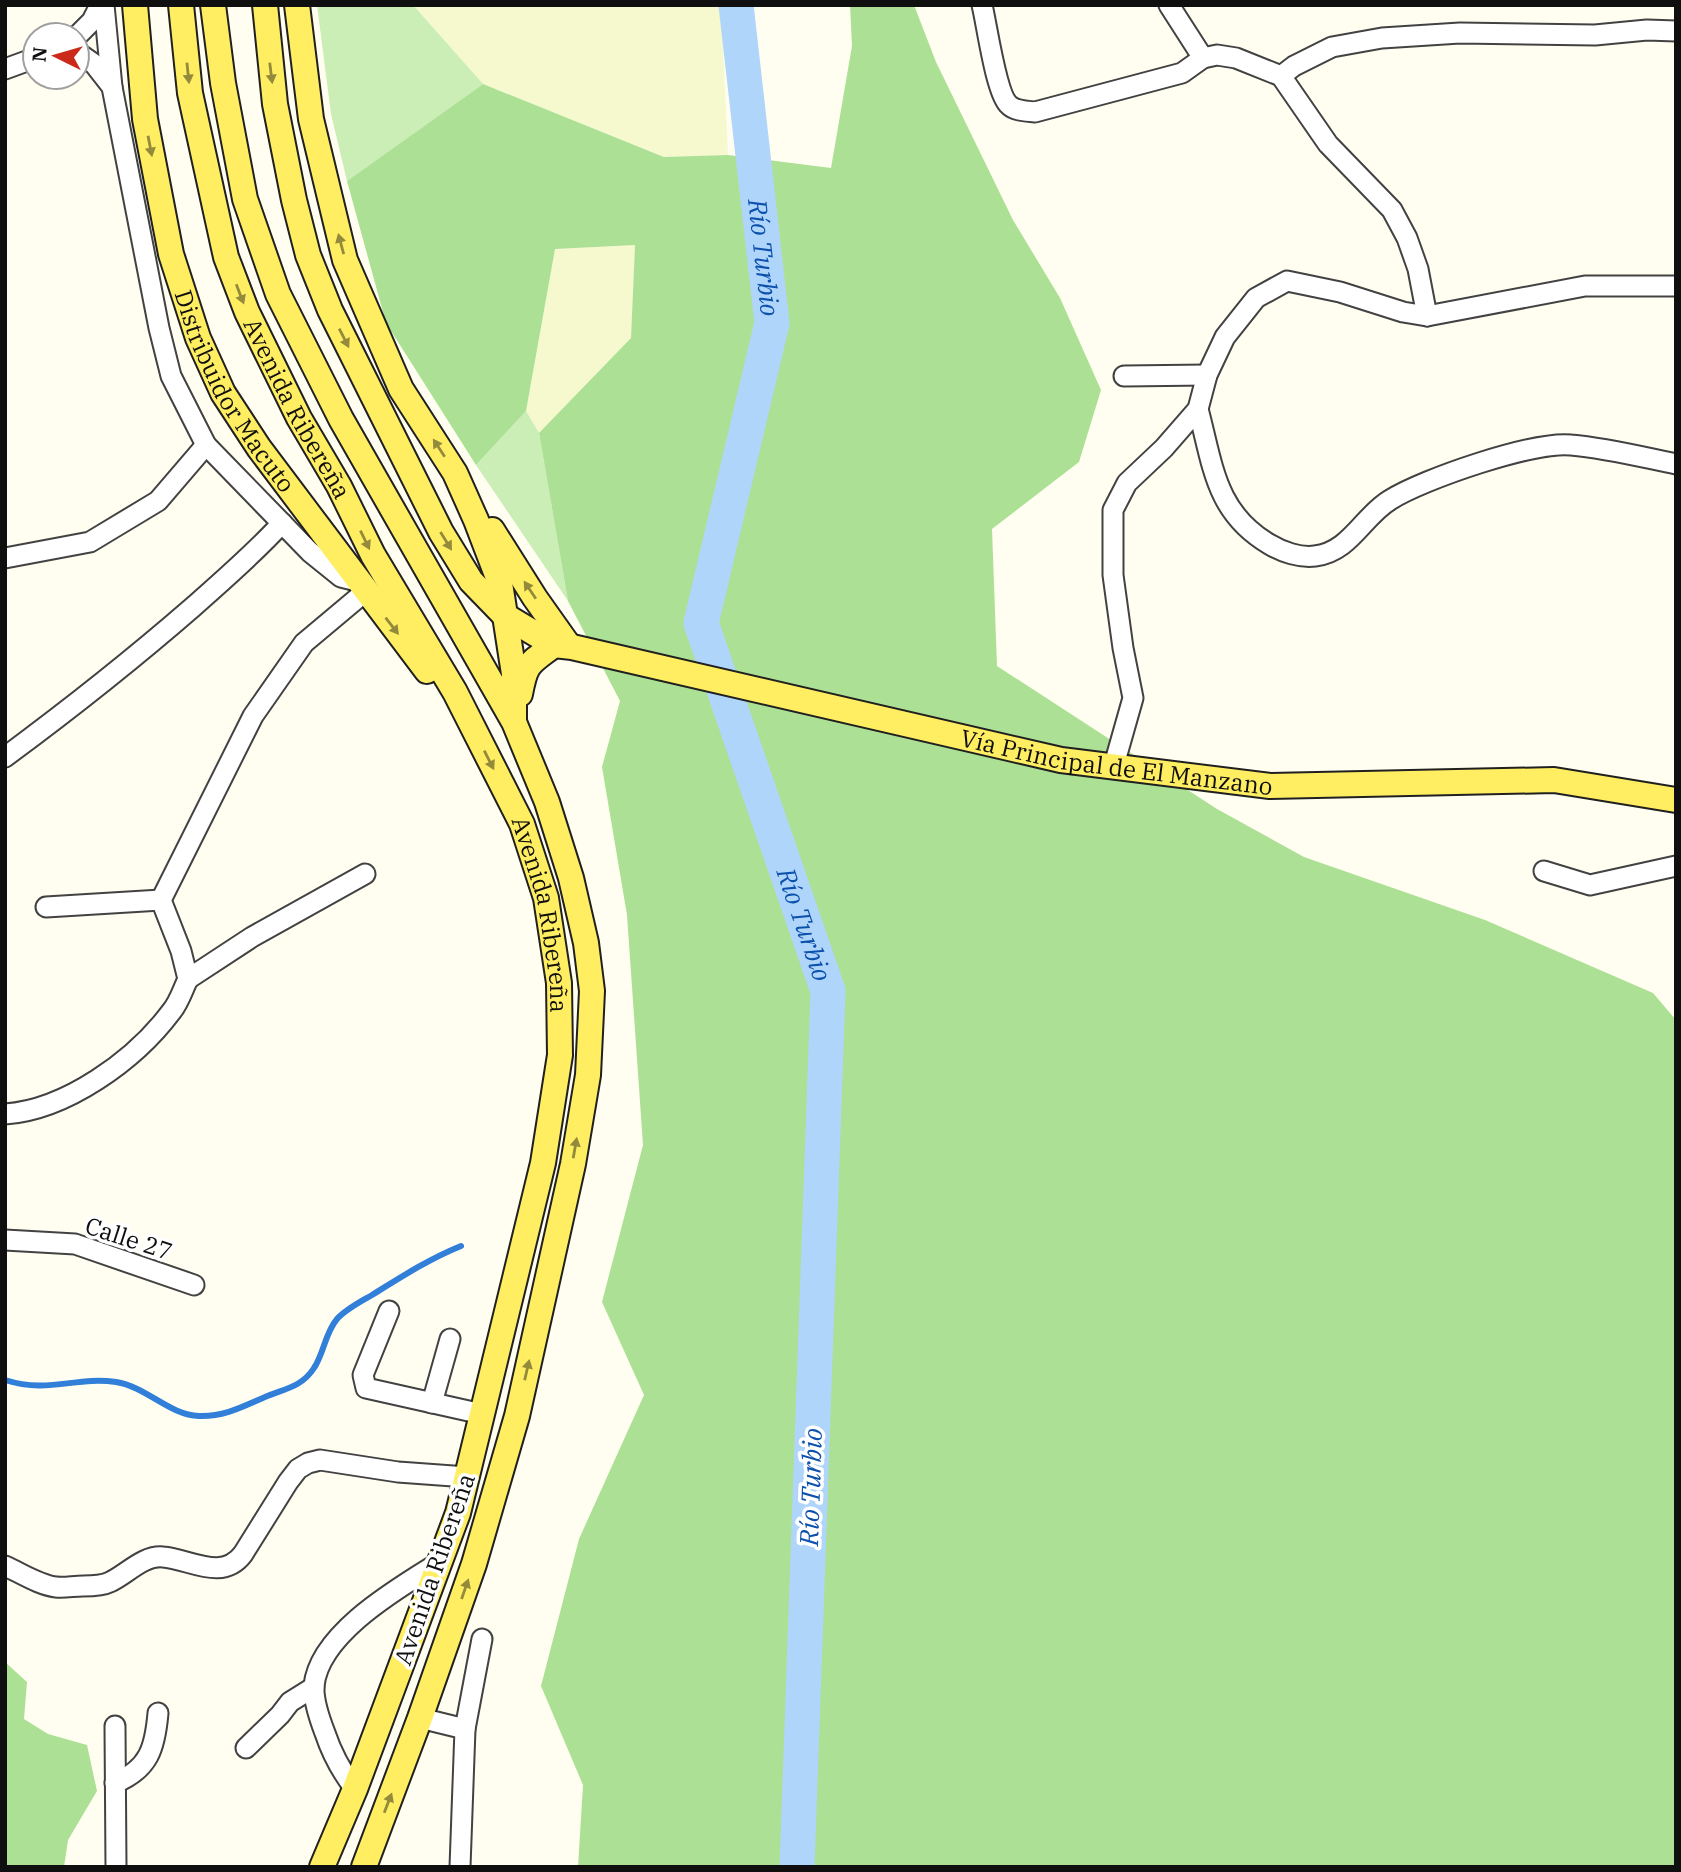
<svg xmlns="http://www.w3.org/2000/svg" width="1681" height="1872" viewBox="0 0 1681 1872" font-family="'IBM Plex Serif',serif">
<rect width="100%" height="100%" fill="#fffef1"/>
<g fill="#f6f8ce">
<polygon points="413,5 721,5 728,155 665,157 483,84"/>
<polygon points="635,245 631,338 539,433 526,411 555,249"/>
</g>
<g fill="#cbedb6">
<polygon points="317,5 413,5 483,84 347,181 331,114"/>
<polygon points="526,411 539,433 568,601 476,465"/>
</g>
<g fill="#ace094">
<polygon points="850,5 914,5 936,62 1013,220 1060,298 1101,390 1079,462 992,529 997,666 1217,809 1304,857 1485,920 1653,993 1676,1020 1676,1867 578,1867 583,1785 541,1686 579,1539 644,1395 602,1302 643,1145 627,915 602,767 620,701 568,601 539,433 631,338 635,245 555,249 526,411 476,465 386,323 347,181 483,84 664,157 728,155 831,168 852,46"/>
<polygon points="5,1662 27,1682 24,1719 48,1734 87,1745 97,1791 68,1840 64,1867 5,1867"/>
</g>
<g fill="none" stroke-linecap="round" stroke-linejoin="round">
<path stroke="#317fd9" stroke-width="6" d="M5,1380C49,1394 76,1376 116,1382C147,1387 169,1415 199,1416C224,1417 244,1406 265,1397C284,1389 302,1387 314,1368C324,1353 325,1333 337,1319C346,1309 360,1302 372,1295C401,1277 429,1259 461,1246"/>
<path stroke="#b0d5fb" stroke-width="35" id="s1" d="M736,5L772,323L701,623L828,991L797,1867"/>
<defs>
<g id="minor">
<polyline points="104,5 112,87"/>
<path d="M982,5C987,25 996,94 1009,105C1015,111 1026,111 1035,112L1182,73L1203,58L1217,55L1236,58L1281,76L1328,144L1392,210L1407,238L1418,269L1427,316"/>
<polyline points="1169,5 1203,58"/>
<polyline points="77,36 92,21 100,5"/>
<polyline points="77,52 94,64 112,87 159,328 171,376 206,445 310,552 341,577 357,581"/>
<polyline points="5,69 35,58"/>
<polyline points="1281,76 1294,66 1332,47 1382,38 1460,33 1595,35 1647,30 1676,31"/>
<polyline points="1124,376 1207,375"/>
<path d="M1198,409C1213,465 1215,512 1269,544C1282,552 1300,558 1315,556C1350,552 1363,516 1390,500C1423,479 1534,441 1571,445C1606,448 1642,457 1676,464"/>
<polyline points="5,558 90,542 158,501 206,445"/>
<path d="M5,757C70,709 132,660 193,607C223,580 254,554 282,523"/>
<polyline points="1114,765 1133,698 1123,648 1113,575 1113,510 1127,483 1164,448 1198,409 1207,375 1225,337 1256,298 1287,281 1340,292 1403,312 1427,316 1585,286 1676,286"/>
<polyline points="1544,871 1590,885 1676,866"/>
<polyline points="46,907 161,900"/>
<polyline points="188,979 252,937 365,874"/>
<path d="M5,1114C66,1110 135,1060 171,1012C179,1003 183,989 188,979L181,951L161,900L253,716L304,643L366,591"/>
<polyline points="5,1240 75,1244 194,1285"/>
<polyline points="389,1311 363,1375 366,1388 482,1414"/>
<polyline points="432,1403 450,1339"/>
<path d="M5,1566C21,1573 39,1585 56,1587C64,1588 74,1586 83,1586C91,1586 102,1586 110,1582C126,1575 143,1555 163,1557C190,1559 222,1582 243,1554L288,1482L298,1469L308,1463L320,1460L398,1472L467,1477"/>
<polyline points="420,1718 465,1729 460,1867"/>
<polyline points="115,1726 116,1867"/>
<polyline points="465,1729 482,1639"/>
<polyline points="246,1748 280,1715 290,1702 314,1687"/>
<path d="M115,1783C149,1769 155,1748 158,1713"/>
<path d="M355,1789C341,1771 332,1754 325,1733C320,1720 313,1701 314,1686C319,1633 400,1587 440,1562"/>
</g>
<g id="major">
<path id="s2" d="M135,5L145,119L171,254L198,338L223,393L259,448L427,671"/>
<path id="s3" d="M181,5L190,93L226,257L247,312L299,418L339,486L373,555L455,692L522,824L546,898L559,983L560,1055L543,1163L458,1513L355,1789L322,1867"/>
<polyline points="213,5 223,83 245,199 278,294 341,419 514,722 547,802 571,878 586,943 592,991 588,1075 573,1164 517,1416 474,1564 420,1718 364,1867"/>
<path id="s4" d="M265,5L275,104L294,200L308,255L330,310L441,532L471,581L504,615L554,645L572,647L1061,760L1270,786L1554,780L1676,800"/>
<polyline points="297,5 311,119 345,260 401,389 455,473 476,520 500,583 514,674 514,718"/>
<polyline points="492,530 535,598 569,646"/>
<path d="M520,694C526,662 529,664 554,645"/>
</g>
</defs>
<use href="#minor" stroke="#424242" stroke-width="23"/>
<use href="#major" stroke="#202020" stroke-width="28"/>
<use href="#minor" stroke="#fff" stroke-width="19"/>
<use href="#major" stroke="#ffee61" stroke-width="24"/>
</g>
<defs><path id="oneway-solid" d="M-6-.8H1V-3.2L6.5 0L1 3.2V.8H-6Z" transform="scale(1.75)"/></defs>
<g fill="#938a3c">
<use href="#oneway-solid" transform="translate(188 73) rotate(84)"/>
<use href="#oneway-solid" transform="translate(271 73) rotate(83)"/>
<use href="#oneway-solid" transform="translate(150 146) rotate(79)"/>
<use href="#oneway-solid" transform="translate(341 244) rotate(-105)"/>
<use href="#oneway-solid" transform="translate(240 294) rotate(69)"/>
<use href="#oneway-solid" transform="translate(344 338) rotate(63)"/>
<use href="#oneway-solid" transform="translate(439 448) rotate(-123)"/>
<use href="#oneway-solid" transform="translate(365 540) rotate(64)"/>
<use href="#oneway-solid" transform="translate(446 541) rotate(58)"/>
<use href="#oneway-solid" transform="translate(530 590) rotate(-124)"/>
<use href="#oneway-solid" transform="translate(392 626) rotate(52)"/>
<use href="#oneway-solid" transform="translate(489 760) rotate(63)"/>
<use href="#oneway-solid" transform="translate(575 1148) rotate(-80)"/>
<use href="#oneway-solid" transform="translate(527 1370) rotate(-77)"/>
<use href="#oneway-solid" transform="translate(465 1589) rotate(-71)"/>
<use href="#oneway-solid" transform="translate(388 1803) rotate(-69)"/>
</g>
<g text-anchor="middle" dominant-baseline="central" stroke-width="7" stroke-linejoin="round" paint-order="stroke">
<g font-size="24" fill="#0f0f0f" stroke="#fff">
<text stroke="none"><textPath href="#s2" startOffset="404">Distribuidor Macuto</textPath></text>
<text stroke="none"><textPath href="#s3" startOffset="424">Avenida Ribereña</textPath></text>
<text stroke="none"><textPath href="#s4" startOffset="1300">Vía Principal de El Manzano</textPath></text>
<text stroke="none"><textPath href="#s3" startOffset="990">Avenida Ribereña</textPath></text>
<text transform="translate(129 1238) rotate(18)">Calle 27</text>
<text transform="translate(434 1569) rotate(-71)">Avenida Ribereña</text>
</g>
<g font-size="26" font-style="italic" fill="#0c51ac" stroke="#fff">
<text stroke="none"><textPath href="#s1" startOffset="254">Río Turbio</textPath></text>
<text stroke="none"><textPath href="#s1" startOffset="947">Río Turbio</textPath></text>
<text transform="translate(810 1487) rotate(-88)">Río Turbio</text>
</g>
</g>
<rect width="1681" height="1872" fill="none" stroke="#0f0f0f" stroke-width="14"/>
<g transform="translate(56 56) rotate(275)"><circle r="33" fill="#ffffff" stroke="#9f9f9f" stroke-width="2"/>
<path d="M0-5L12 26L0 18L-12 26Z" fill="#cb291a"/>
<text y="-10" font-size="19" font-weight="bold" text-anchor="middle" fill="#0f0f0f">N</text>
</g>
</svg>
